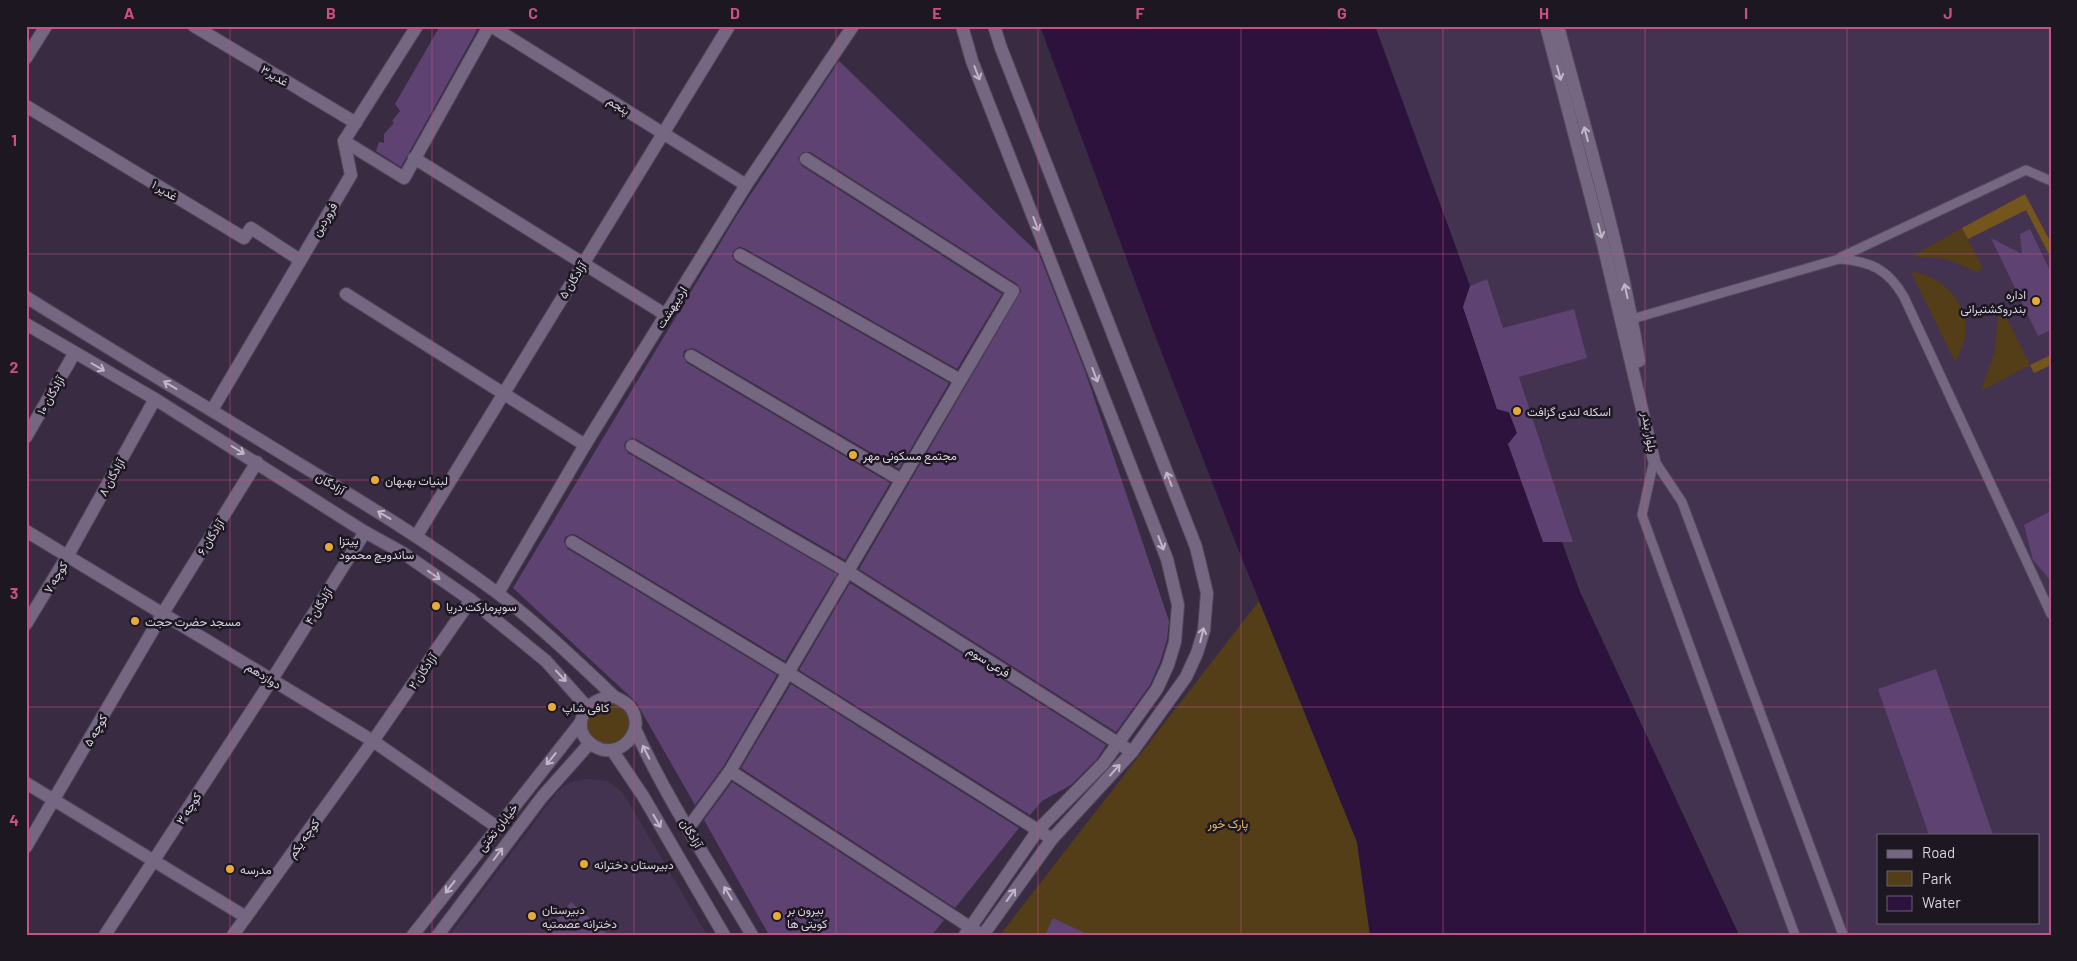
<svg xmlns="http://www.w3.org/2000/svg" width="2077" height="961" viewBox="0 0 2077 961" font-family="Barlow,Vazirmatn,sans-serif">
<rect width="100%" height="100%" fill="#382b42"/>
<g fill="#433350" fill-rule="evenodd">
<path d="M1375,26H2051V935H1739L1580,592L1562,542H1573L1487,280L1470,286ZM1878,835H2038V922H1878Z"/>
<polygon points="588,779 608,781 623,793 707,935 450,935 558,791 570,782"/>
</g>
<g fill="#533e18">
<polygon points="1962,228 1983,268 1977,272 1947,259 1912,256"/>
<path d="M1911,272C1924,273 1933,278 1943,285C1969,306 1972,334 1955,362Z"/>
<polygon points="2005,315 2030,365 1981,391 1994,354 1998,317"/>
<polygon points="1259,601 1357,842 1370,935 1000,935"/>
<path d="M608,699L626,708L632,723L624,741L606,746C589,738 585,732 588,714Z"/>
</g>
<g fill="#74561d">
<polygon points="2025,194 2051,243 2051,258 2026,210 1968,239 1962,228"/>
<polygon points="2051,355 2051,365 2034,373 2030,365"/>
</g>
<polygon fill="#2c123d" points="1040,26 1375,26 1470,286 1463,307 1497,409 1509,413 1517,433 1508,444 1562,542 1580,592 1739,935 1370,935 1357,842 1237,546 1158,343"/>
<g fill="#5e4272">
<polygon points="440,26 471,26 477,30 401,167 376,151 379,142 384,143 384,134 394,123 392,121 400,111 395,104"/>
<polygon points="839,61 1039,254 1085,371 1169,621 1167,640 1160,662 1150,685 1116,732 859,569 1021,291 1017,284 810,152 803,152 798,158 802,166 1002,294 957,369 744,248 739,247 733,251 732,256 736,262 949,383 899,469 695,349 691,348 684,351 683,356 687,363 890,483 845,560 636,439 632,438 625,442 624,446 628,453 837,574 785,661 576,535 572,534 565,537 564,542 568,549 777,675 723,767 695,805 636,702 513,588 737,215"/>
<polygon points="2030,229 2051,273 2051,330 2038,336 1991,238 2022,254 2020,234"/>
<polygon points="1487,279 1503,328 1574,309 1587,358 1519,377 1573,542 1543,542 1508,444 1517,433 1509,412 1497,409 1463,307 1470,286"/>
<polygon points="2051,511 2051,581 2033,560 2024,525"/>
<polygon points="850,583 1106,745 1097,759 1071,785 1042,801 1030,815 799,670"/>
<polygon points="1936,669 1993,835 1929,835 1878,689"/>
<polygon points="791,684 1019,828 955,908 741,768"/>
<polygon points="732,782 944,920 932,935 769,935 704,820"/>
<polygon points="571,902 609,935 543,935"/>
<polygon points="1053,918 1089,935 1045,935"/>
</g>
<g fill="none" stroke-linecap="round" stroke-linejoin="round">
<defs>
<g id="lane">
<polyline points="1841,257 2026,170 2051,181"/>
<path d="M1632,319L1839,259C1870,261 1888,269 1904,297L2051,614"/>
<polyline points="1795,935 1642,515 1654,460 1682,502 1843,935"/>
</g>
<g id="street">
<polyline points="194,26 356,123"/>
<polyline points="491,26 746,185"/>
<polyline points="26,106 244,238 251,228 300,260"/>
<polyline points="344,141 404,178 489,26"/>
<polyline points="414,158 666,315"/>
<polyline points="806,159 1013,291 730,771 982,935"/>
<polyline points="740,255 960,380"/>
<polyline points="346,294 585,445"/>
<polyline points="691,356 901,480"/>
<polyline points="212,410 351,175 344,141 417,26"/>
<polyline points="26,437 74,354"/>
<polyline points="632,446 847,571 1132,752"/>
<polyline points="26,531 373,741 497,827"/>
<polyline points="417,535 729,26"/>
<polyline points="572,542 787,672 1052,839"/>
<polyline points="498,593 585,445 746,185 853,26"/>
<polyline points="26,624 68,555 155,399"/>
<polyline points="26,783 246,917"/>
<polyline points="689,827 730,771"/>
<polyline points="26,847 163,613 257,462"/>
<polyline points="105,935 271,681 365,532"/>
<polyline points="233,935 373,741 471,600"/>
</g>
<g id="secondary">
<polyline points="962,26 972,61 1167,559 1178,605 1175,642 1168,665 1157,689 1103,764 1038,830 965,935"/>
<polyline points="1546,26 1603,244 1654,460"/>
<path d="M1558,26C1587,137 1621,248 1639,361"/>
<polyline points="26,58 46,26"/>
<path d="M26,297C114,352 203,405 291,459C361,501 430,543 496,592C533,620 568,653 602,685C606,689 611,694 615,697C621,700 626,702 630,707C648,730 619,762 594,746C567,729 585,696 615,697"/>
<polyline points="26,324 155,399 365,532 403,553 471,600 546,661 587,707"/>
<path d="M635,729C667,800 712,867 752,935"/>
<polyline points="612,750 643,796 724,935"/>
<polyline points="413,935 581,722"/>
<polyline points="438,935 542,797 590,743"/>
<polyline points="983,935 1052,839 1132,752 1186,677 1197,653 1204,630 1207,593 1196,547 1001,48 994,26"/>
</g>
</defs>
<use href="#lane" stroke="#53485c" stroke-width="11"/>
<use href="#street" stroke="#53485c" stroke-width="14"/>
<use href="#secondary" stroke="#53485c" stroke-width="14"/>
<use href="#lane" stroke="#756781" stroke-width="9"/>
<use href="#street" stroke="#756781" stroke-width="12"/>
<use href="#secondary" stroke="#756781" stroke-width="12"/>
</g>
<defs><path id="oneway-shaft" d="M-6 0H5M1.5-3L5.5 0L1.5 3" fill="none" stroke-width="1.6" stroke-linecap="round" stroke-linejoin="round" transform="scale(1.25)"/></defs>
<g stroke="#c1b7c9">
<use href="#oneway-shaft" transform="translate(977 73) rotate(69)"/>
<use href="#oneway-shaft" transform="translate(1559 73) rotate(75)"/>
<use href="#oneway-shaft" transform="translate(1586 134) rotate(-105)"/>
<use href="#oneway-shaft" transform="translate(1036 224) rotate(69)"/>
<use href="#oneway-shaft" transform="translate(1600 231) rotate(76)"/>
<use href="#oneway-shaft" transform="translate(1626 291) rotate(-102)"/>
<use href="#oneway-shaft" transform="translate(98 367) rotate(30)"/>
<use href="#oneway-shaft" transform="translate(1095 375) rotate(69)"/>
<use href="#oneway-shaft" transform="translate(170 385) rotate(-149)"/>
<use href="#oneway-shaft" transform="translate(238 450) rotate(32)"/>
<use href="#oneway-shaft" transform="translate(1169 479) rotate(-111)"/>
<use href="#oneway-shaft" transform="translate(384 515) rotate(-149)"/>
<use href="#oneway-shaft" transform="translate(1161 543) rotate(69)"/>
<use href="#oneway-shaft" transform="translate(434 575) rotate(35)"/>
<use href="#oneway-shaft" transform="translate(1202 635) rotate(-76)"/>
<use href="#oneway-shaft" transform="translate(561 676) rotate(47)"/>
<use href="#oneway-shaft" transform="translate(646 752) rotate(-117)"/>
<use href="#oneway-shaft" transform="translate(551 759) rotate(129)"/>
<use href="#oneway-shaft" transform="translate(1115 770) rotate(-48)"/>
<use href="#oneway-shaft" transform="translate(657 821) rotate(60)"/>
<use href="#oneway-shaft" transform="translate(498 854) rotate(-53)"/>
<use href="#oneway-shaft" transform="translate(450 887) rotate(128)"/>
<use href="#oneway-shaft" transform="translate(728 893) rotate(-121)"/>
<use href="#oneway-shaft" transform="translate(1011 895) rotate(-54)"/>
</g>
<path fill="none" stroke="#c95083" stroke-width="1" stroke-opacity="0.55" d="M230,26V935M432,26V935M634,26V935M836,26V935M1038,26V935M1241,26V935M1443,26V935M1645,26V935M1847,26V935M26,254H2051M26,480H2051M26,707H2051"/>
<g fill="#e7ac37" stroke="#1c1721" stroke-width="2">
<circle cx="2036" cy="301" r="5"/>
<circle cx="1517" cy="411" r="5"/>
<circle cx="853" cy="455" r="5"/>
<circle cx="375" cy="480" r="5"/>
<circle cx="329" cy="547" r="5"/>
<circle cx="436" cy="606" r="5"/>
<circle cx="135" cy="621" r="5"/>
<circle cx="552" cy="707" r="5"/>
<circle cx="584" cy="864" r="5"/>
<circle cx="230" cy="869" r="5"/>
<circle cx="532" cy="916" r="5"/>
<circle cx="777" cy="916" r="5"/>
</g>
<g text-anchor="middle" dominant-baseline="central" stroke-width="5" stroke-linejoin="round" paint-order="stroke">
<g font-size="12" fill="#dad2e1" stroke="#1c1721">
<text transform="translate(275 75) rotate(31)">غدیر۳</text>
<text transform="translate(619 105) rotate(32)">پنجم</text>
<text transform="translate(165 190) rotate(31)">غدیر ۱</text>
<text transform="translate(324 219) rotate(-59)">فروردین</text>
<text transform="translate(572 280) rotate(-58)">آزادگان ۵</text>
<text transform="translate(671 307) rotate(-58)">اردیبهشت</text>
<text transform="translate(50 395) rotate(-60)">آزادگان ۱۰</text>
<text transform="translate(1650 432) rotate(81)">بلوار بندر</text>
<text transform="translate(111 477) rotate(-61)">آزادگان ۸</text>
<text transform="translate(331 483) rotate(31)">آزادگان</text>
<text transform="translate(210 537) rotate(-58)">آزادگان ۶</text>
<text transform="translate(55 577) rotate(-59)">کوچه ۷</text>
<text transform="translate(318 606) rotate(-58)">آزادگان ۴</text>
<text transform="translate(989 661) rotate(32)">فرعی سوم</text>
<text transform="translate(422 671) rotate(-55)">آزادگان ۲</text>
<text transform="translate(264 675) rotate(32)">دوازدهم</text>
<text transform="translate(95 730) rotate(-60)">کوچه ۵</text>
<text transform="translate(188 808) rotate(-57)">کوچه ۳</text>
<text transform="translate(497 827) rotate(-52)">خیابان تختی</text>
<text transform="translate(692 833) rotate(59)">آزادگان</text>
<text transform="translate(303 838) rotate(-54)">کوچه یکم</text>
</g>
<g font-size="12" fill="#dad2e1" stroke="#1c1721" text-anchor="start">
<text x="2026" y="294" text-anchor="end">اداره<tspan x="2026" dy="14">بندروکشتیرانی</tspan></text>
<text x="1527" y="411">اسکله لندی گزافت</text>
<text x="863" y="455">مجتمع مسکونی مهر</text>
<text x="385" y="480">لبنیات بهبهان</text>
<text x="339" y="540">پیتزا<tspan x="339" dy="14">ساندویچ محمود</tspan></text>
<text x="446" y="606">سوپرمارکت دریا</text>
<text x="145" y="621">مسجد حضرت حجت</text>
<text x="562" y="707">کافی شاپ</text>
<text x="594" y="864">دبیرستان دخترانه</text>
<text x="240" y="869">مدرسه</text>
<text x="542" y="909">دبیرستان<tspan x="542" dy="14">دخترانه عصمتیه</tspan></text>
<text x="787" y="909">بیرون بر<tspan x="787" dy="14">کویتی ها</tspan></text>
</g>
<g font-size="12" fill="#e6b766" stroke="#1c1721">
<text x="1228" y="823">پارک خور</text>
</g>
</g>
<rect width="2077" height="961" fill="none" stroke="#1c1721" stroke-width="55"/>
<rect x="1877" y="834" width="162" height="90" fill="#1c1721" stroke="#68626e"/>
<rect x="1887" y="850" width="25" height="8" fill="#756781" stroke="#68626e"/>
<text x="1922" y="858" font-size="15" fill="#dad2e1">Road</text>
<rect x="1887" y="871" width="25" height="15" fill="#533e18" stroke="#68626e"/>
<text x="1922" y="884" font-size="15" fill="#dad2e1">Park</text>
<rect x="1887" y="896" width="25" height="15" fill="#2c123d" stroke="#68626e"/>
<text x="1922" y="908" font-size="15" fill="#dad2e1">Water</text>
<rect x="28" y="28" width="2022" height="906" fill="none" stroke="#c95083" stroke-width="2"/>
<g font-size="16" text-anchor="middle" font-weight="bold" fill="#c95083">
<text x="129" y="19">A</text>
<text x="331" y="19">B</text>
<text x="533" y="19">C</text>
<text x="735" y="19">D</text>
<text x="937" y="19">E</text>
<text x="1140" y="19">F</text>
<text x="1342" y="19">G</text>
<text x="1544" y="19">H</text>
<text x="1746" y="19">I</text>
<text x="1948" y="19">J</text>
<text x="14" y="146">1</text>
<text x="14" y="373">2</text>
<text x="14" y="599">3</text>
<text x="14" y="826">4</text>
</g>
</svg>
